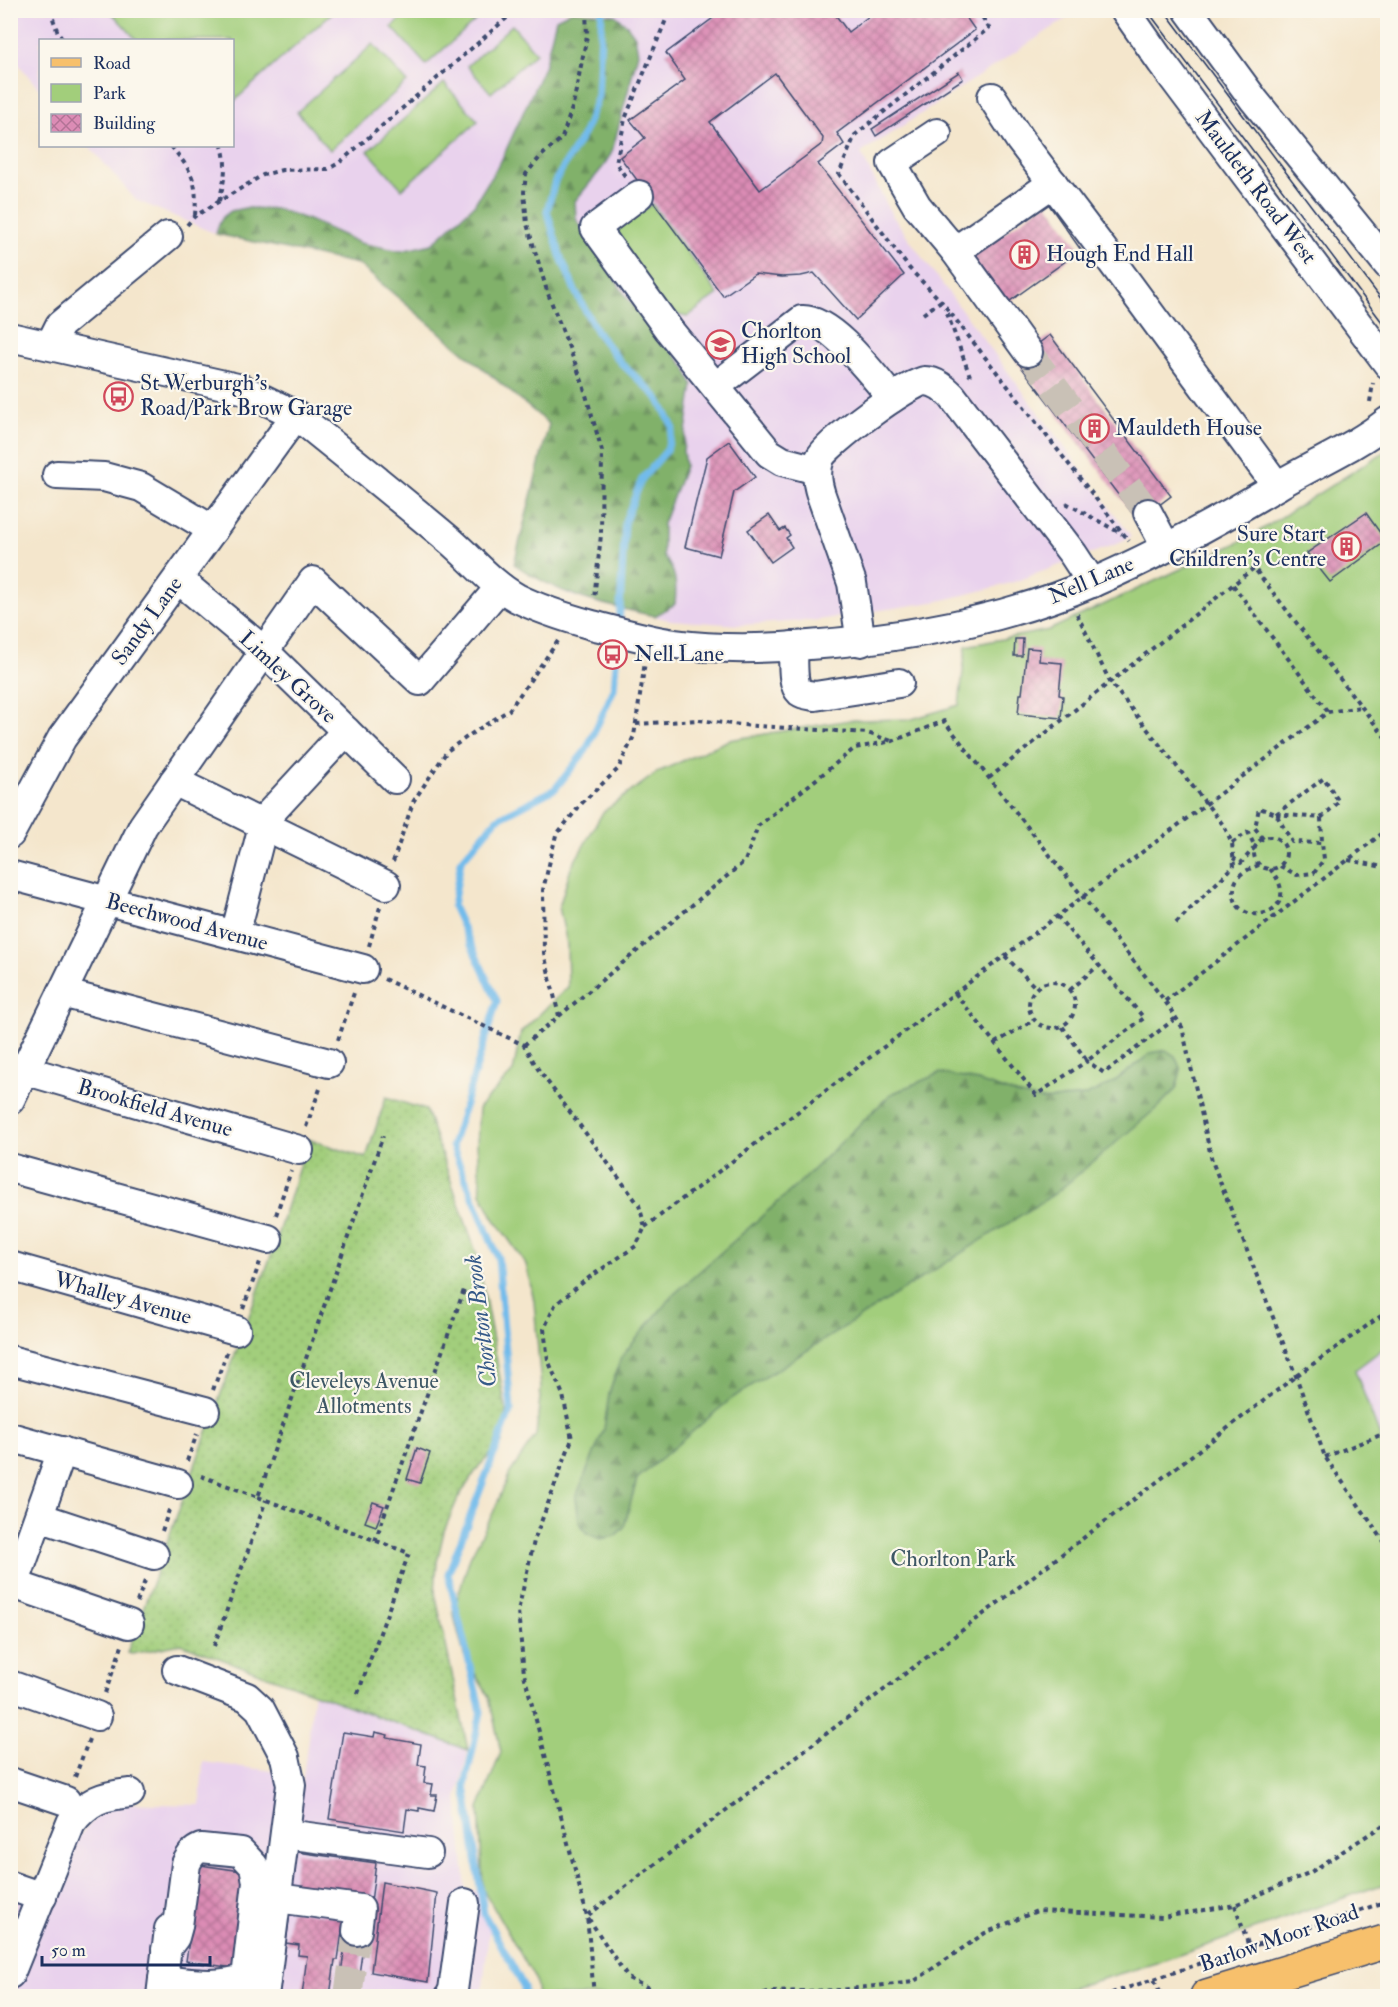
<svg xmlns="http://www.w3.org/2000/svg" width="1398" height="2007" viewBox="0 0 1398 2007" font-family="'IM FELL Double Pica',serif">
<defs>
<pattern id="forest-firs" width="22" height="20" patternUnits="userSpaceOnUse" patternTransform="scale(1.5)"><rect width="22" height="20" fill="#81b16b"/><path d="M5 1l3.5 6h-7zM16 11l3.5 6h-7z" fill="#69905b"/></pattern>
<pattern id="garden-dots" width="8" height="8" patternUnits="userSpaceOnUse" patternTransform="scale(1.5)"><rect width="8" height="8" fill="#a2ce7b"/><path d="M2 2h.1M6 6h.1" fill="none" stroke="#8bb16d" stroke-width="1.8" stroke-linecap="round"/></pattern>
<pattern id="building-cross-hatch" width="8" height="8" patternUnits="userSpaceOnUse" patternTransform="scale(1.5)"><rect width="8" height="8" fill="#dc8cb5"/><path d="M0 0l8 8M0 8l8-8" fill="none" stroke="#b27396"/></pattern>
</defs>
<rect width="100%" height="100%" fill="#fbf7ec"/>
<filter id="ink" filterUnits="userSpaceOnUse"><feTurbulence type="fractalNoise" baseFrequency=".0167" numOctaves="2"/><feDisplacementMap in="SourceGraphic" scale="12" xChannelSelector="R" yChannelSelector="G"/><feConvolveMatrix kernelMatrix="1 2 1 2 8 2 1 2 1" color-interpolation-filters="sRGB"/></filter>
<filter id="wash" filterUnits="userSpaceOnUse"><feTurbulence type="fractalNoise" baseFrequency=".008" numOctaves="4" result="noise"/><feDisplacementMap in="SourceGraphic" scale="24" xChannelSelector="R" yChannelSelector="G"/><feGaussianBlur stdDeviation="1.35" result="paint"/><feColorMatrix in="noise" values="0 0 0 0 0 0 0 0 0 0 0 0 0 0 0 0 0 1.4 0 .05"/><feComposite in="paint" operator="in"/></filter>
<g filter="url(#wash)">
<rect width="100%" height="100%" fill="#f4e6cc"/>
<g fill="#e9d2ed">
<polygon points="10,11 1078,11 861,153 892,215 922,257 1131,536 1122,542 1014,582 988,589 939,601 818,620 741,625 670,620 599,604 572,596 550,586 514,564 549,424 358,264 216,234 136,200 89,146 232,146 232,40 40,40 40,90 11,55"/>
<polygon points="1387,1345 1387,1455 1354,1370"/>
<polygon points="314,1691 468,1750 457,1799 466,1889 476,1891 490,1923 482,1996 11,1996 10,1990 72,1850 74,1842 109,1803 200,1805 203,1762 281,1772 296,1832"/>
<polygon points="11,1890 25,1895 11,1940"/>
</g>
<g fill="#a2ce7b" stroke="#5e7e6c" stroke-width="1.5">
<polygon points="410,10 486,10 486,11 426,65 392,27"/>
<polygon points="110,11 334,11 233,102 232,40 137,40"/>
<polygon points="512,25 536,53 491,93 467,66"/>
<polygon points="373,44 407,82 330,150 297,112"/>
<polygon points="444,83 478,121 402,189 368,151"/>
<polygon points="652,204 718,294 687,317 669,313 616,244 618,229"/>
<polygon points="1387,450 1388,1345 1355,1370 1387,1455 1387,1883 1156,1963 1044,1996 538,1996 536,1981 483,1889 479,1808 501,1752 489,1697 464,1655 453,1612 470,1557 493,1513 510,1473 536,1435 541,1388 534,1301 526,1264 493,1217 481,1193 477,1144 479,1107 513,1072 521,1032 568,987 567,944 559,907 571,868 603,812 658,772 729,740 850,720 912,719 959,705 966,646 1049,630 1250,537"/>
</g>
<g fill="url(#forest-firs)" stroke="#4e7064" stroke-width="1.5">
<path d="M572,11L615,15L627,25L635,36L638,53L612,152L603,167L575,201L576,219L627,298L685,367L693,385L683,451L685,466L663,524V556C676,570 677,584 675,604L655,616C600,604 562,597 514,564L549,424L358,264L216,234L219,224L223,217L231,211L245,208L277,209L309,220L360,243L401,251L432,244L474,205L501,161L544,67L556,19Z"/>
<polygon points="1166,1050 1175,1056 1181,1070 1176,1089 1158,1107 1056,1193 732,1398 637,1479 624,1527 615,1536 600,1539 588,1534 579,1522 576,1497 604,1429 609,1394 621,1357 673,1295 797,1185 891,1094 940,1073 978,1081 1016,1094 1042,1100 1084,1096 1112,1083 1151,1053"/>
</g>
<polygon fill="url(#garden-dots)" stroke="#5e7e6c" stroke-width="1.5" points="386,1097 426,1110 477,1255 506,1410 502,1443 479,1466 458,1498 444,1531 437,1562 435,1593 468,1750 181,1644 132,1654 127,1653 270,1258 308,1139 366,1158"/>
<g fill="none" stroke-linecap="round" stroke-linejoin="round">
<g stroke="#72bbeb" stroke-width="7">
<polyline points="602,10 598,96 584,133 555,181 547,211 560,255 576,293 597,332 621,363 658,398 673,427 667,450 642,479 625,521 619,626"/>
<polyline points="524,1996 524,1987 484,1914 465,1785 481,1712 448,1574 511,1410 498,1258 452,1146 497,1001 453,906 461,861 497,819 555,789 586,750 614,689 618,637"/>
</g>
</g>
<g id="blocks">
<g fill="url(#building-cross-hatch)" fill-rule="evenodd">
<path d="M724,10H832L848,32L877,10H961L975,30L837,133L844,144L818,164L904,275L856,320L814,273L801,276L782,277L755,274L723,296L620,157L645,138L630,120L685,80L666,53ZM775,73L823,138L822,144L760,190L710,122Z"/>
<polygon points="959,72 963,79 876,136 872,129"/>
<polygon points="1047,202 1081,250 1003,306 969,258"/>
<polygon points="1050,335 1171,496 1138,521 1016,360"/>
<polygon points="729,441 755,477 734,492 719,556 685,547 707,457"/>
<polygon points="1366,513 1386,541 1330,582 1307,553"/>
<polygon points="769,515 780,531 785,528 790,535 786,538 792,547 771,562 748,530"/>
<polygon points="1015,639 1023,639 1022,656 1014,656"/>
<polygon points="1027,648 1040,649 1039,661 1062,663 1059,695 1063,696 1061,718 1018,714 1020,694 1022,694"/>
<polygon points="417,1448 430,1453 420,1483 407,1479"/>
<polygon points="373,1502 384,1506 376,1526 365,1522"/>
<polygon points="343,1732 374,1737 375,1732 388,1735 387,1738 421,1744 418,1765 426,1766 424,1783 433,1784 431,1795 437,1795 434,1811 419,1808 419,1811 407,1809 404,1831 329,1819"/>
<polygon points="297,1852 376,1863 371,1902 292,1891"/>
<polygon points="200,1865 255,1873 241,1969 186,1961"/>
<polygon points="382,1882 437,1893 428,1982 371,1972"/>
<polygon points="290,1911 344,1917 338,1960 335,1960 330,1996 302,1996 307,1956 298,1955 299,1945 286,1943"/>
<polygon points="347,1930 365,1932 356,1996 338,1996"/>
</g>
</g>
</g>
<g filter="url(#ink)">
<use href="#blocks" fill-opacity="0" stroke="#3c4a6e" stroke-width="1.5"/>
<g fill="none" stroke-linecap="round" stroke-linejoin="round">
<g stroke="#c9c1b6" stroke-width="28" stroke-dasharray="28 14" stroke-linecap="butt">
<polyline points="1028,352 1148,513"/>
<polyline points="348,1996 357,1931"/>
</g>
<defs>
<g id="minor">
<polyline points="1125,10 1162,63 1388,364"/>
<polyline points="1188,10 1254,100 1388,265"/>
<polyline points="992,97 1020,140 1107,255 1277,486"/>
<polyline points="937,133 892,163 917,206 955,251 1028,352"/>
<polyline points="639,195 595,228 669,330 769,453 782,461 817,470"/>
<polyline points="955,251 1053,183"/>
<path d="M10,337L242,389L296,415C347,456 398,497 448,539C471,558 490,583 517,598C541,610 567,618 592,625C619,632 647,640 675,644C720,650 764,649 809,645C906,638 1004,621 1094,582C1157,555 1218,521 1277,486C1314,464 1355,447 1388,421"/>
<polyline points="50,345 60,325 168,236"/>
<path d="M716,386L802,320C831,318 875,378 892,398"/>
<polyline points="57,475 104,477 141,487 213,530"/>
<polyline points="1148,513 1166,547"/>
<polyline points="178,579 264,651 395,779"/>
<path d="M861,642L852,583L821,495C817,483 815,471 820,458C826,444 909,382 925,381C936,381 945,389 952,396L1073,554L1092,583"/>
<path d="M793,646C794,658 791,684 800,692C804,695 810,695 815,696L899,683"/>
<polyline points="174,781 386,885"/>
<polyline points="260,824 346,731"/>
<polyline points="10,834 62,738 296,415"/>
<polyline points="10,875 363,969"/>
<polyline points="235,935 263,826"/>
<polyline points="62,993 329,1063"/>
<polyline points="10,1066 299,1150"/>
<polyline points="10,1100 143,826 313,581 420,681 500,587"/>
<polyline points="10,1168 268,1239"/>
<polyline points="10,1266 236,1330"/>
<polyline points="10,1360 205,1411"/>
<polyline points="10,1437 178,1484"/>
<polyline points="39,1517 154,1555"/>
<polyline points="10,1583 129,1624"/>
<polyline points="14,1585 62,1451"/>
<polyline points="177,1670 247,1697 260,1709 285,1757 291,1785 264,1996"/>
<polyline points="10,1685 97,1716"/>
<polyline points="10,1782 66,1801"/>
<polyline points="286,1834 428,1853"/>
<polyline points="10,1886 42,1897"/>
<polyline points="277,1898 360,1909 357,1931"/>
<path d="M166,1949L175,1937L178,1926L186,1864C190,1856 193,1851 201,1848L241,1852L254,1866L257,1882L246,1978L266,1980"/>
<path d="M10,1974L71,1823C89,1800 102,1796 130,1793"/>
<path d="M163,1980C191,1983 219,1988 246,1978"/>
<polyline points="161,1996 169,1929"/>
<polyline points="450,1996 453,1990 465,1903"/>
</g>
<polyline id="major" points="1207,1996 1388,1941"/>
</defs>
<use href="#minor" stroke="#3c4a6e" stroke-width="32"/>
<use href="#major" stroke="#3c4a6e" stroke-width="36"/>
<g stroke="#3c4a6e" stroke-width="4" stroke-dasharray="4.5 4.5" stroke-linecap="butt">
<polyline points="50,10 58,33 63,40"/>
<polyline points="586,10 587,36 573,105 562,138 541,156 526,174 524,192 527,224 547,291 582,381 602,451 601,535 594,599"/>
<polyline points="978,10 989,28 855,135 839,174 909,268 941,301 1129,541"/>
<path d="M171,146C192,172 198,180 195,215"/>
<polyline points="625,176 616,163 625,119 670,10"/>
<path d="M219,201C224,182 228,166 222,146"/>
<polyline points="187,225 195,216 263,175 282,170 328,169 339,163 516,10"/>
<polyline points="947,313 970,376"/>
<polyline points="923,314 941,301"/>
<polyline points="1370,402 1373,383"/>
<polyline points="1066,503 1122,534"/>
<polyline points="1233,585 1328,712"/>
<polyline points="1077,614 1110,682 1224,826 1232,843 1234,866 1174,925"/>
<polyline points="636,724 698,720 742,725 867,733 892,741"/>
<polyline points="989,778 1254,568 1388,741"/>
<polyline points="1276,814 1324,778 1339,802 1321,818"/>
<circle cx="1270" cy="853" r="16"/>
<polyline points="1263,839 1255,828 1259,808 1276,814 1292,842 1322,843 1321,818 1276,814"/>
<polyline points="1232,843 1248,832 1255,847 1241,863 1233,858"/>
<polyline points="1348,860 1388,868"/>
<polyline points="393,862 413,802 447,751 474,732 509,710 558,641"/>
<path d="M1259,865C1247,870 1235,874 1234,889C1230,933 1310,915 1270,869"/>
<polyline points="1280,866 1297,875 1314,873 1324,859 1322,843"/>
<polyline points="1057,916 1144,1018 1087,1061 1062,1026"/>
<polyline points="369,946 380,907"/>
<polyline points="1005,956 1036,988"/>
<polyline points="384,979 524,1045 538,1069 639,1205 645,1227 636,1246 587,1279 555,1305 544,1329 548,1360 563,1395 572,1439 534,1541 518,1611 524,1674 587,1916 594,1996"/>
<circle cx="1052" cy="1005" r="23"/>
<polyline points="1070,990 1099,965"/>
<polyline points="955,993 1036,1095 1087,1061 1104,1073 1176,1018"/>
<polyline points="1165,1001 1388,829"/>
<polyline points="559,1016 745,861 758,826 855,748 893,741 944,721 1165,1001 1182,1027 1212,1161 1296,1376 1325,1457 1388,1547"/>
<polyline points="338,1040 355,990"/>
<polyline points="995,1043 1034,1020"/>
<polyline points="524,1045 559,1016 544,953 543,890 556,835 583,802 618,769 634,736 645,662"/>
<polyline points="306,1127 321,1086"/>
<polyline points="276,1215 291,1171"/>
<polyline points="645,1227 1328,712 1361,707"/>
<polyline points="243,1309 260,1262"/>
<polyline points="213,1390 227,1352"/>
<polyline points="1325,1457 1388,1432"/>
<polyline points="187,1461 197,1434"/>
<polyline points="201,1476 258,1497 383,1136"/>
<polyline points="258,1497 409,1553 357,1696"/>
<polyline points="162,1531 170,1507"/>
<polyline points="375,1541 464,1290"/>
<polyline points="137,1602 146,1578"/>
<polyline points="214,1646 266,1500"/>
<polyline points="105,1693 122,1646"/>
<polyline points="75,1777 89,1739"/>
<polyline points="1235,1905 1252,1956"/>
<polyline points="1154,1980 1162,1996"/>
<polyline points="665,1996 628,1978 587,1916 1296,1376 1388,1311"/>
<polyline points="755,1996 768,1992 840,1990 913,1982 985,1933 1037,1911 1163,1917 1235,1905 1311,1872 1388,1822"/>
<polyline points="1103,1996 1388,1901"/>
</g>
<use href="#minor" stroke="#fff" stroke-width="28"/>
<use href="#major" stroke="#f7c06c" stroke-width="33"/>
<g stroke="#1b2f5e" stroke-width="1.5">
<polyline points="1147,10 1388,330"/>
<polyline points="1164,10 1388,308"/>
</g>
</g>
</g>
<defs>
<symbol id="building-ring" viewBox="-11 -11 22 22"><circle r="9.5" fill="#fbf7ec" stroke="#d1495b" stroke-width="1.5"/><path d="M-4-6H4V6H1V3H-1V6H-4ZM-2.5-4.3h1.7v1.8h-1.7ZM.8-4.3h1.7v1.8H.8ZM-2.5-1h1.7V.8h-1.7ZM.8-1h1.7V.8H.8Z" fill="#d1495b"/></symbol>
<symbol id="school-ring" viewBox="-11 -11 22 22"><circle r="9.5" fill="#fbf7ec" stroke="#d1495b" stroke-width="1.5"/><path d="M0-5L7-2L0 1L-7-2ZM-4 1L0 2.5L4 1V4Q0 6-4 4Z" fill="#d1495b"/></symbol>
<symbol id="bus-ring" viewBox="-11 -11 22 22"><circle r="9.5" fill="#fbf7ec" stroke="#d1495b" stroke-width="1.5"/><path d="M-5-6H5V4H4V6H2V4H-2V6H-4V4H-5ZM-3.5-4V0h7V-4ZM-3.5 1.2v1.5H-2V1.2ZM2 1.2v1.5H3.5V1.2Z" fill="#d1495b"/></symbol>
</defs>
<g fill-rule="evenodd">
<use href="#building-ring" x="1008" y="238" width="33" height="33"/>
<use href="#school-ring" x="704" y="328" width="33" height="33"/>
<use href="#bus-ring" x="102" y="380" width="33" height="33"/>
<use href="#building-ring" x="1078" y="412" width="33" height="33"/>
<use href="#building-ring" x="1330" y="530" width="33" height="33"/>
<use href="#bus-ring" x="596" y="638" width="33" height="33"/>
</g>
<g text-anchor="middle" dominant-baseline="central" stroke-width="4.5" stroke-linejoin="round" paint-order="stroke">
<g font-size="22" fill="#1b2f5e" stroke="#fbf7ec">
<text transform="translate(1256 187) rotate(53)">Mauldeth Road West</text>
<text transform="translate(1091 580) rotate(-23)">Nell Lane</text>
<text transform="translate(147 621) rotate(-54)">Sandy Lane</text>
<text transform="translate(288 677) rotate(43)">Limley Grove</text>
<text transform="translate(187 922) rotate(15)">Beechwood Avenue</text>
<text transform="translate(155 1108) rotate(16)">Brookfield Avenue</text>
<text transform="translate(123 1298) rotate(16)">Whalley Avenue</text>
<text transform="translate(1279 1938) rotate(-19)">Barlow Moor Road</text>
</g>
<g font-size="22" fill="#1b2f5e" stroke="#fbf7ec" text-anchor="start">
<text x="1046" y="254">Hough End Hall</text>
<text x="741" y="331">Chorlton<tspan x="741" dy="25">High School</tspan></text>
<text x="140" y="383">St Werburgh's<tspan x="140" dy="25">Road/Park Brow Garage</tspan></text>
<text x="1115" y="428">Mauldeth House</text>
<text x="1326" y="534" text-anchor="end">Sure Start<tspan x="1326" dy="25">Children's Centre</tspan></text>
<text x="634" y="654">Nell Lane</text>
</g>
<g font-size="22" fill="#3d5765" stroke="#fbf7ec">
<text x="364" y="1381">Cleveleys Avenue<tspan x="364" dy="25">Allotments</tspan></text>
<text x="953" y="1559">Chorlton Park</text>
</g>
<g font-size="24" font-style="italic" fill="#355988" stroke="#fbf7ec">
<text transform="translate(481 1321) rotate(-97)">Chorlton Brook</text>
</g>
</g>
<rect width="1398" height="2007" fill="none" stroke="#fbf7ec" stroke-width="36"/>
<rect x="39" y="39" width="195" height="108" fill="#fbf7ec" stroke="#a1a7b3" stroke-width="1.5"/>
<rect x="51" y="58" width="30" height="9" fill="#f7c06c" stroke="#a1a7b3" stroke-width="1.5"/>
<text x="93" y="69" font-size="18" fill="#1b2f5e">Road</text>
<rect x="51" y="84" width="30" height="18" fill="#a2ce7b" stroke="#a1a7b3" stroke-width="1.5"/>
<text x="93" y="99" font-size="18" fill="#1b2f5e">Park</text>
<rect x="51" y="114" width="30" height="18" fill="url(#building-cross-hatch)" stroke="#a1a7b3" stroke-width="1.5"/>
<text x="93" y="129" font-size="18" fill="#1b2f5e">Building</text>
<path d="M42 1956v9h168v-9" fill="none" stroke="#1b2f5e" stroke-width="3"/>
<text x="51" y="1956" font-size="18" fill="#1b2f5e" stroke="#fbf7ec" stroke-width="4.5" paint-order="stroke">50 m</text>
</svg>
